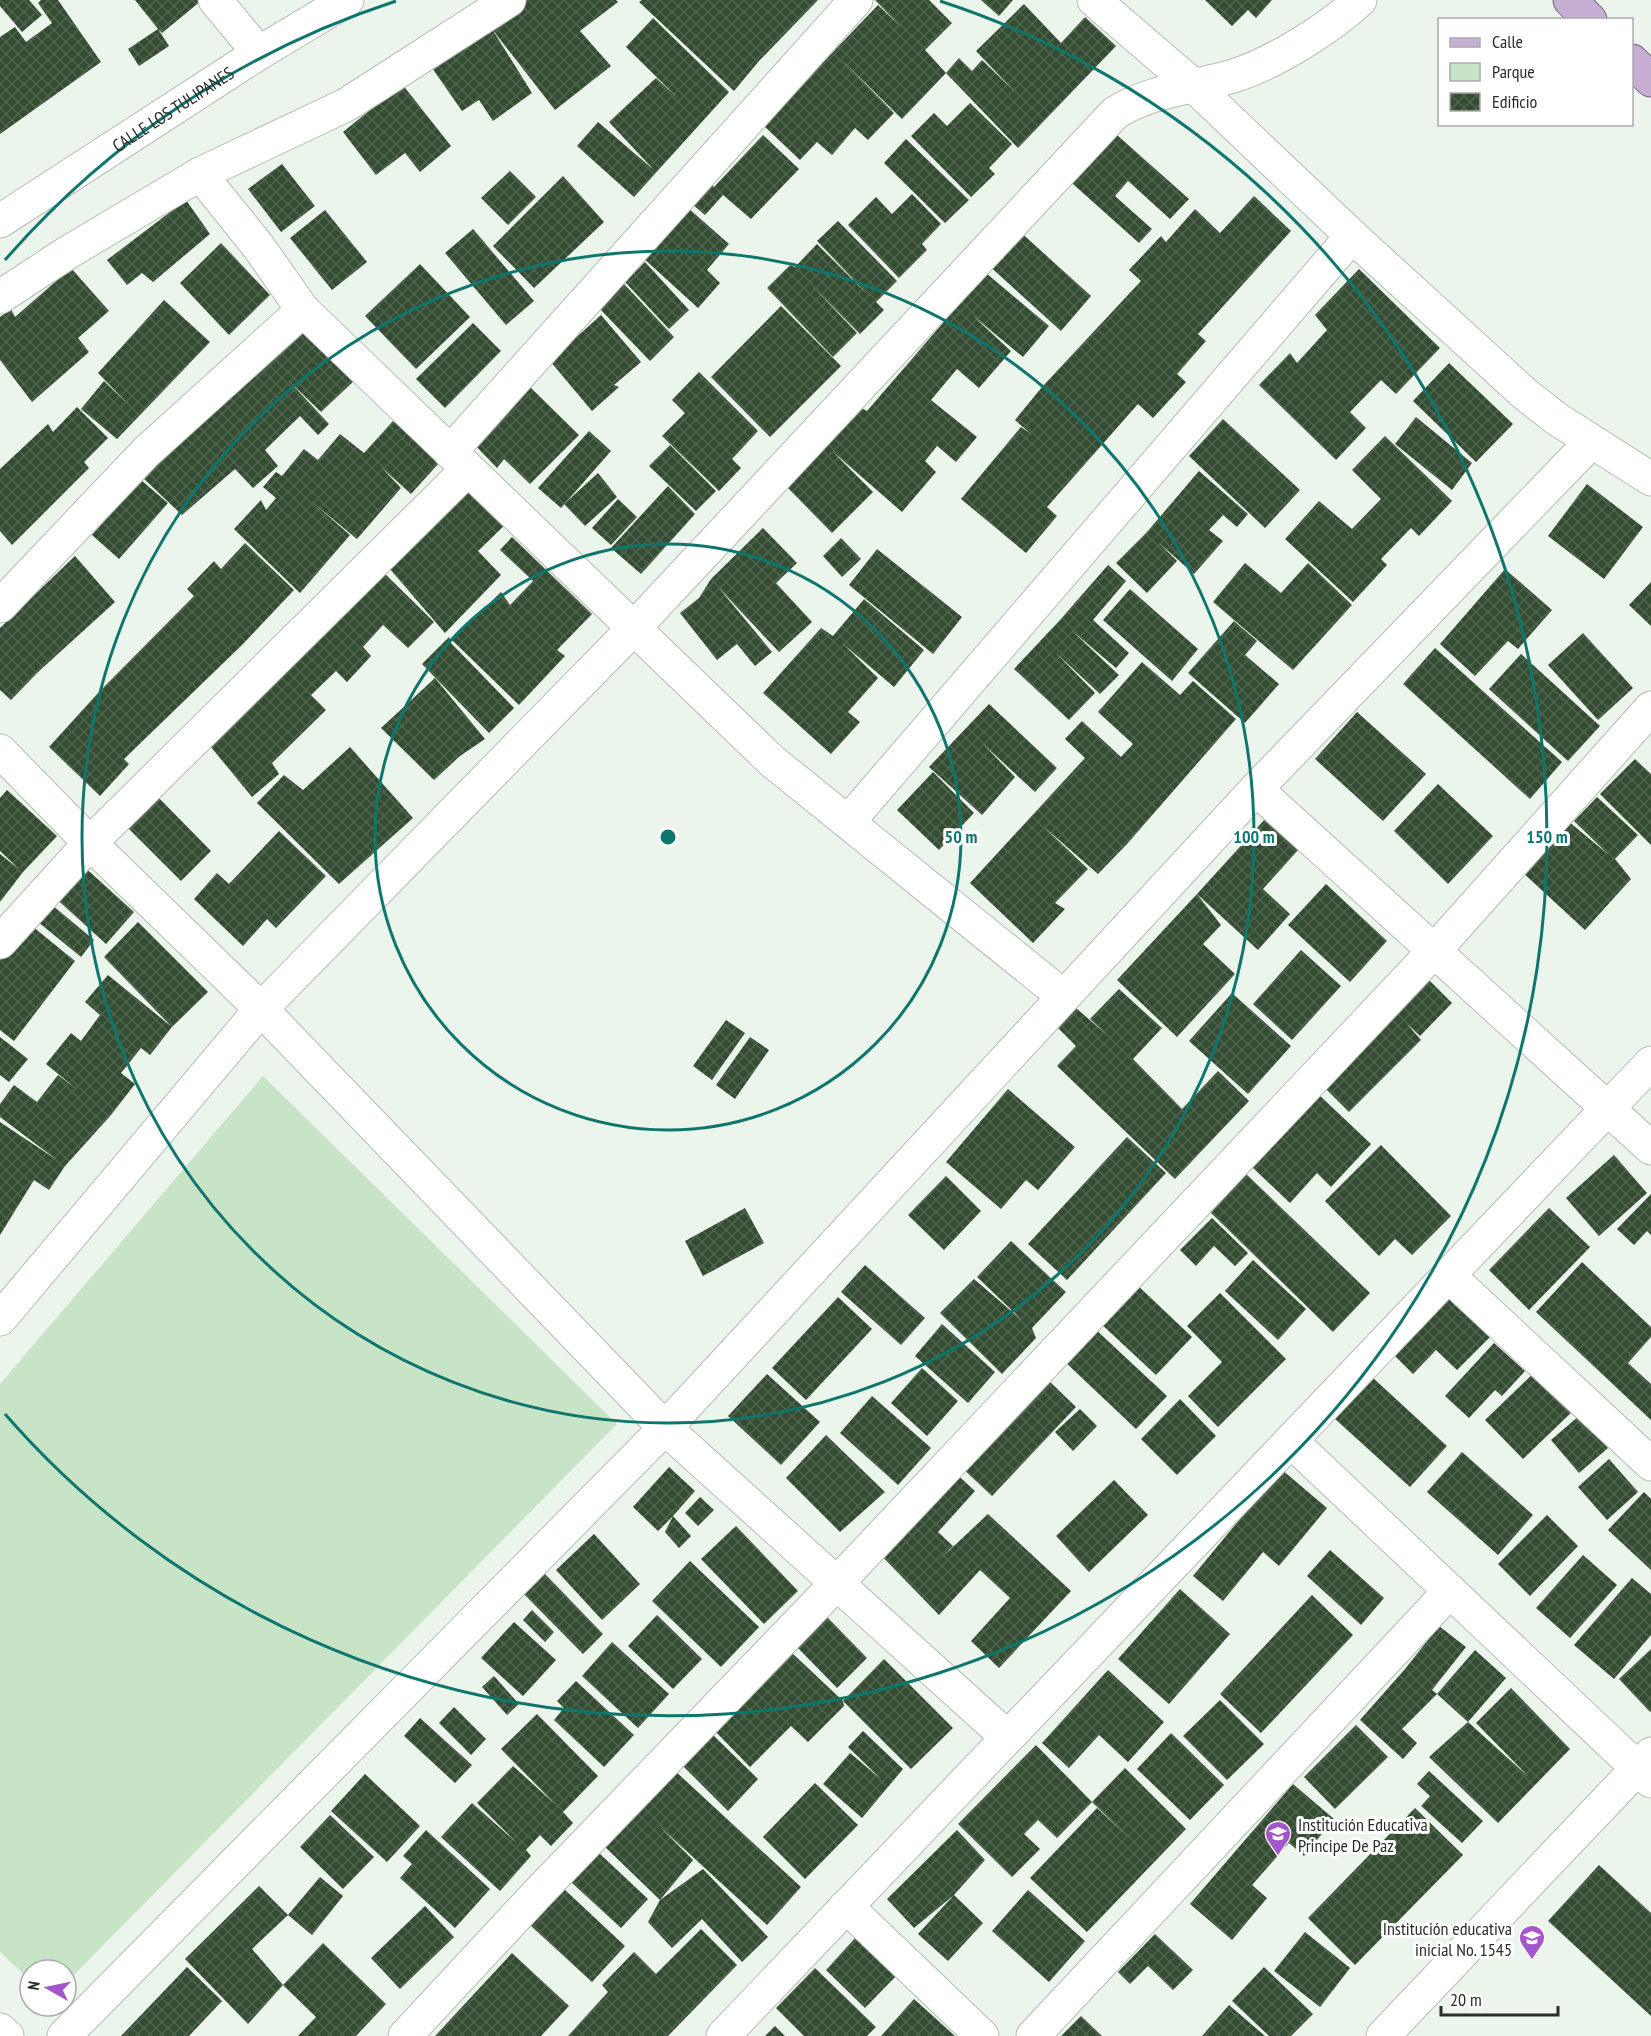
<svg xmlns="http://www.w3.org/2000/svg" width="1651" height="2036" viewBox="0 0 1651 2036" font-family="'PT Sans Narrow',sans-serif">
<defs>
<pattern id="building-cross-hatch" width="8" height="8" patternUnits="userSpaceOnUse" patternTransform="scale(1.5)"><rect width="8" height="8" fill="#344d32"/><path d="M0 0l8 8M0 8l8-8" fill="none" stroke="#50644e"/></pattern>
</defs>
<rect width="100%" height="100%" fill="#ecf5ec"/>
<polygon fill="#c8e4c6" points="263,1076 617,1424 66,1983 66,1970 30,1970 30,1980 0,1952 0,1384"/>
<g fill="url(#building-cross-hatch)">
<polygon points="0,0 29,0 42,15 22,32 0,6"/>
<polygon points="41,0 58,0 101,62 0,134 0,37 15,27 26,42 52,23 38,3"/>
<polygon points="135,0 202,0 162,33 158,29 169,46 139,66 128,49 158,29"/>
<polygon points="525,0 616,0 618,2 580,31 611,66 555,110 492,29 532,93 493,121 479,100 462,111 430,65 490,27"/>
<polygon points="642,0 818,0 759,61 734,91 639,2"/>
<polygon points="875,0 929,0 952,23 925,50 946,73 902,119 842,60 894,113 868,140 855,128 832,155 817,142 800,160 763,125 878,5 901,27"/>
<polygon points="981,0 1013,0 999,16"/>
<polygon points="1205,0 1272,0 1256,18 1248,10 1232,26"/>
<polygon points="1024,4 1061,43 1085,17 1116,46 1018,148 946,73 959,58 972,71 982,60 1013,90 976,51"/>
<polygon points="653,18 729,92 634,197 577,146 598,122 654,170 609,122 656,78 680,100 626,47"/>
<polygon points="402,84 451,146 420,172 405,153 376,175 343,132"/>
<polygon points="970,103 1012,144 989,168 995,174 971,197 911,136 934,113 947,126"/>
<polygon points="1108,127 1189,199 1170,219 1128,181 1115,196 1152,229 1139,243 1064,176"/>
<polygon points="763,135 799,169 751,219 723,195 705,215 692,204 710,183 714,187"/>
<polygon points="906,139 969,200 945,223 884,163"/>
<polygon points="282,164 315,206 281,232 248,189"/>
<polygon points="510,171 536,197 508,225 481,198"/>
<polygon points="563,176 604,222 534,288 493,246"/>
<polygon points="912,194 941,224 922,244 927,250 899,278 848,225 876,197 892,214"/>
<polygon points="1254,196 1291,231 1198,334 1206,341 1177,374 1186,382 1153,418 1138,404 1047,507 1057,516 1026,553 961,499 1021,427 1031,434 1015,420 1042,387 1141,281 1129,270 1161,236 1166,242 1195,209 1220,233"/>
<polygon points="186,200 210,234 153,282 142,273 127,285 107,260"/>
<polygon points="687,207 729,244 707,270 720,283 698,308 642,257"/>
<polygon points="325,210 367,262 332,290 290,238"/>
<polygon points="838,221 897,281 876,302 884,310 860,334 812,286 857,333 833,357 767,288 790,265 795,267 817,244 870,297 817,241"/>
<polygon points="473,229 534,301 506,325 445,253"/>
<polygon points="1017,229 1091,296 1061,331 986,263"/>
<polygon points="221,243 270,295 229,335 180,283"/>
<polygon points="645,262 689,310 669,329 625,282"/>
<polygon points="420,264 470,317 416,369 365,316"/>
<polygon points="71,268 109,311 78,338 89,352 32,402 0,360 0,317 11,309 15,317"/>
<polygon points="1359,269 1440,348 1396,394 1381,380 1350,412 1366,428 1336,460 1259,385 1290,353 1297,363 1327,330 1315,315"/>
<polygon points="986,273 1049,326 1023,357 972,315 1011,351 979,388 957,369 931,400 977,437 956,462 937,446 925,461 936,472 902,512 832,451 873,492 832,533 787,487 860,407 867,411"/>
<polygon points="624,284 674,337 650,361 599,308"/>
<polygon points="164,300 210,342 117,439 81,409 104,381 127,403 98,373"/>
<polygon points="781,306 841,366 770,437 711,377"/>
<polygon points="601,315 641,362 614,385 619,387 592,411 550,361"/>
<polygon points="300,322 355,380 321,412 288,380 329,424 318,435 300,416 265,450 278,466 253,488 235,469 182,515 142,477"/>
<polygon points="473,323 501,351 445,408 416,379"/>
<polygon points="1449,363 1513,424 1476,462 1413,401"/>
<polygon points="699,372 758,431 732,459 741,468 719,491 662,436 685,413 672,400"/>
<polygon points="528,385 579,435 530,484 504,459 497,468 471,441"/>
<polygon points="77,407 108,438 84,462 89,468 12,545 0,531 0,469 48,424 53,432"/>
<polygon points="1416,417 1472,463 1452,490 1395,444"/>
<polygon points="1223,419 1300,490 1265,528 1189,456"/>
<polygon points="393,421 439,463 411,494 382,468 401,488 357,539 311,501 350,535 300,593 234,529 261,500 266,510 276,498 263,487 276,472 282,476 304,449 318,460 340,434 364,453"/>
<polygon points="589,431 611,451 561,508 538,488"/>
<polygon points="1385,436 1452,501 1419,536 1411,528 1381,559 1387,565 1353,602 1285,539 1319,501 1352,529 1381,499 1352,470"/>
<polygon points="670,445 716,491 696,511 649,466"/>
<polygon points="1199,471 1248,514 1237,527 1223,515 1209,530 1223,541 1194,574 1158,542 1177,561 1147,593 1116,563 1147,532"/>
<polygon points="598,473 617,497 585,526 564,504"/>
<polygon points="141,480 168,503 119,559 92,535"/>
<polygon points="469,480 508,522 478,551 501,575 445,633 383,561"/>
<polygon points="1587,484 1643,527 1604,579 1548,536"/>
<polygon points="668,486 695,514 641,574 611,548"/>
<polygon points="618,499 637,517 611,545 592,528"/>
<polygon points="763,528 797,563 776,583 812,622 779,652 718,587 772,652 755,666 737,644 717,660 680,613 699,598 711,579"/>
<polygon points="512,537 592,614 557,650 565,656 519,705 452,640 501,592 510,605 533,581 500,550"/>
<polygon points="841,538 861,559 842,577 823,556"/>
<polygon points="245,543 294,590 243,644 124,759 129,764 100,796 49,747 98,693 194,596 187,589 214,561 221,569"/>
<polygon points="877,549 962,617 933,654 849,585"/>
<polygon points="75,556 115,602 37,673 11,700 0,690 0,628"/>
<polygon points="1245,563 1281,593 1308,563 1352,605 1293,670 1213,602"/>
<polygon points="1108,565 1126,581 1093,620 1129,653 1116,668 1071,630 1119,675 1100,694 1055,652 1095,693 1069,720 1014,669 1060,620"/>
<polygon points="379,568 434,622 408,648 383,625 363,647 371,656 347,682 336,671 311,695 326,710 272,763 279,774 252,797 206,741"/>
<polygon points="1505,569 1552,610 1518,649 1508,641 1475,676 1440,644"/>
<polygon points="1651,582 1651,626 1629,605"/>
<polygon points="1130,589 1198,649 1172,681 1103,620"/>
<polygon points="864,599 924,650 894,687 842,643 878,678 848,712 860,722 831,754 763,693 821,628 833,636"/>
<polygon points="1234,621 1257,641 1245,655 1279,684 1245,723 1188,673"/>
<polygon points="1583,633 1633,688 1598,720 1548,665"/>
<polygon points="449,637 451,643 514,708 489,733 422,664"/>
<polygon points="1435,648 1562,762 1530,799 1403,684"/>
<polygon points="1521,654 1600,726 1568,761 1489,689"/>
<polygon points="1142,662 1180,695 1193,681 1236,719 1127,844 1098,874 1043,826 1088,869 1055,903 1065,909 1033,943 970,883 1085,758 1065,739 1082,721 1121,757 1133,744 1098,712"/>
<polygon points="435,678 485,739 460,756 434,780 381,728"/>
<polygon points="989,704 1057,768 1035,792 983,744 1015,777 982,815 929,767"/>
<polygon points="1357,712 1426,774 1383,821 1315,759"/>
<polygon points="350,747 413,818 339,884 257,803 284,775 303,790"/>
<polygon points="1635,759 1651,774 1651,845 1600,794"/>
<polygon points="933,772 974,813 939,850 897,810"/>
<polygon points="1438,784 1493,836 1448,884 1394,831"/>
<polygon points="7,790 57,836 23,872 0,902 0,854 19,869 0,851 0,798"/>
<polygon points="155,794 211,851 181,881 124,824"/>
<polygon points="1597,797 1638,835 1615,859 1631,879 1585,930 1522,872 1568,821 1609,855 1574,821"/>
<polygon points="1266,818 1299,849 1263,889 1290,914 1258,950 1197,894"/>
<polygon points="279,831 326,876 276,928 267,919 243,946 194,899 217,873 229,884"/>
<polygon points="80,863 134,912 106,944 51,894"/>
<polygon points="1326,884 1387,941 1350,982 1288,925"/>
<polygon points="1197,894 1221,925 1203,944 1235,974 1177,1037 1117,980"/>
<polygon points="46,900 94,940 81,957 32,917"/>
<polygon points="27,922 75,961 14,1041 0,1030 0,956"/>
<polygon points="138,922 208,992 172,1027 150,1055 141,1048 121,1073 135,1084 111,1115 65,1166 49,1190 34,1180 0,1235 0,1122 57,1160 0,1117 0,1104 14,1085 37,1102 58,1075 79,1091 46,1064 71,1033 81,1041 100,1015 85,1002 108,975 172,1027 104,957"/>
<polygon points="1301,950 1341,986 1292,1040 1253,1004"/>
<polygon points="1427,978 1452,1003 1420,1036 1407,1024 1421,1040 1349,1112 1320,1083"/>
<polygon points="1119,989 1162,1028 1133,1059 1182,1109 1218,1071 1249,1101 1175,1179 1057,1066 1076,1046 1058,1028 1076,1008 1107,1035 1090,1019"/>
<polygon points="1232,993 1291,1046 1248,1094 1189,1041"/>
<polygon points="726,1020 745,1033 712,1080 693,1066"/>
<polygon points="0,1037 28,1059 9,1082 0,1075"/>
<polygon points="750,1037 769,1050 735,1099 716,1085"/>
<polygon points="1008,1089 1075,1147 1038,1190 1026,1180 1001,1209 946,1162"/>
<polygon points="1317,1093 1371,1144 1331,1187 1317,1173 1290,1203 1250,1165"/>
<polygon points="1127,1137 1166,1173 1067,1280 1028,1244"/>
<polygon points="1381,1145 1451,1216 1412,1255 1395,1239 1379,1256 1325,1201"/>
<polygon points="1614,1155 1647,1193 1599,1236 1566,1198"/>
<polygon points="1242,1170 1370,1293 1333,1332 1206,1208"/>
<polygon points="946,1176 981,1211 944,1250 908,1215"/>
<polygon points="1651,1194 1651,1235 1647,1231 1634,1245 1617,1229"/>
<polygon points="745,1208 764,1243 703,1276 685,1241"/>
<polygon points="1549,1208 1590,1247 1529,1310 1489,1270"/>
<polygon points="1212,1218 1248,1253 1235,1266 1214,1246 1196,1266 1180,1250"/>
<polygon points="1011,1241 1066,1292 1032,1328 1036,1338 1002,1374 940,1313 974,1279 1023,1321 977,1277"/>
<polygon points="1253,1260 1306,1309 1278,1340 1225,1291"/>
<polygon points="1582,1262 1651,1327 1651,1337 1628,1363 1651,1384 1651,1420 1536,1312"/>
<polygon points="865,1265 925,1318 901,1345 841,1292"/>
<polygon points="1134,1282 1192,1337 1156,1375 1098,1321"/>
<polygon points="1455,1292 1495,1332 1457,1370 1436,1350 1413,1374 1394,1355"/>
<polygon points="1220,1293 1286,1359 1218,1427 1188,1396 1222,1362 1187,1326"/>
<polygon points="838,1297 872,1329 806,1400 772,1368"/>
<polygon points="942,1324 995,1372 968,1403 915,1356"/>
<polygon points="1093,1327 1167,1396 1136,1429 1063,1360"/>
<polygon points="1494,1343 1525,1371 1502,1396 1495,1390 1469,1418 1445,1396"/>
<polygon points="922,1368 958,1401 927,1436 891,1403"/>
<polygon points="1538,1369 1575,1409 1523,1459 1485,1420"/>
<polygon points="767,1374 820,1422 781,1465 728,1416"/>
<polygon points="1045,1377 1076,1407 992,1496 961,1467"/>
<polygon points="1372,1377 1447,1446 1410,1487 1334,1418"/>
<polygon points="872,1396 931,1448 898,1485 840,1433"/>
<polygon points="1180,1399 1216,1436 1177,1475 1141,1439"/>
<polygon points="1080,1409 1097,1426 1073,1451 1055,1432"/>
<polygon points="1580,1415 1608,1448 1579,1473 1551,1440"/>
<polygon points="826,1435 885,1492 840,1532 786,1478"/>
<polygon points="1462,1452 1533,1515 1498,1555 1427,1492"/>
<polygon points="1609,1459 1638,1492 1607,1520 1578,1487"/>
<polygon points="669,1467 695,1491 673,1516 691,1536 679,1548 665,1532 673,1516 658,1531 633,1507"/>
<polygon points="950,1468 975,1491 938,1532 953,1546 938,1561 988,1514 1071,1591 999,1668 971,1641 1010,1598 980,1570 939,1615 875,1549"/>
<polygon points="1281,1469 1327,1508 1279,1566 1263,1552 1223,1601 1193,1576"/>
<polygon points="1114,1480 1148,1515 1089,1572 1056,1536"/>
<polygon points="1644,1492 1651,1499 1651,1570 1608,1530"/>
<polygon points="700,1497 714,1510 698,1526 685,1513"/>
<polygon points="1547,1515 1578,1546 1530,1596 1498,1564"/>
<polygon points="736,1526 798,1591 764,1624 701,1559"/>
<polygon points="594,1534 640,1584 602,1620 556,1570"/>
<polygon points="1330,1550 1384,1598 1361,1625 1307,1576"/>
<polygon points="1583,1555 1617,1585 1570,1638 1536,1608"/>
<polygon points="690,1561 759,1627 721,1667 652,1601"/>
<polygon points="544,1573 603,1634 583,1654 523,1593"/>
<polygon points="1632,1578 1651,1594 1651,1635 1614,1679 1574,1645"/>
<polygon points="1180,1589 1230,1634 1169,1704 1118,1659"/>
<polygon points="1312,1595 1353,1635 1261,1733 1220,1694"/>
<polygon points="532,1610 554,1632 545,1642 523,1620"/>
<polygon points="657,1615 702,1659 673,1689 628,1646"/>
<polygon points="827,1617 867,1658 837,1688 797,1647"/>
<polygon points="514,1622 556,1660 523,1696 481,1658"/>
<polygon points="1439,1626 1466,1647 1432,1690 1437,1694 1475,1650 1506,1678 1468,1722 1530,1778 1476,1723 1511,1688 1570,1749 1498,1823 1429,1757 1468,1722 1437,1694 1402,1729 1417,1743 1403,1759 1360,1720 1405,1669"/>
<polygon points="612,1642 669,1694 638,1728 582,1676"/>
<polygon points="1651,1649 1651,1711 1650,1712 1619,1679"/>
<polygon points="791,1652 843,1701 844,1706 808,1742 791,1726 750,1767 713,1729"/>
<polygon points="884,1659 953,1728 911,1769 843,1701"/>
<polygon points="1108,1670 1164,1722 1128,1762 1099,1735 1069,1768 1042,1743"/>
<polygon points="494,1676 519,1704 507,1715 482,1687"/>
<polygon points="576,1681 634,1735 604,1767 554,1720 564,1708 557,1701"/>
<polygon points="1220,1700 1264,1744 1227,1780 1183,1736"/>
<polygon points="454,1707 486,1739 471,1755 439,1723"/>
<polygon points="537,1714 598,1776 563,1812 573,1823 551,1846 540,1835 526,1850 531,1856 500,1891 441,1837 472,1803 518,1844 477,1803 513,1766 555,1804 501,1749"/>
<polygon points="420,1718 472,1765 455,1783 404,1736"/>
<polygon points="1356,1725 1388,1757 1335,1809 1304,1777"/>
<polygon points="863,1731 903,1769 862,1818 823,1784 850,1753 881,1779 848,1747"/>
<polygon points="1171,1733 1224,1785 1190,1820 1137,1769"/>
<polygon points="712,1734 758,1779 728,1811 682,1765"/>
<polygon points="1036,1745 1092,1802 1057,1838 1038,1820 1024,1834 1040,1849 1012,1877 958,1824"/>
<polygon points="1125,1768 1186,1829 1087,1932 1030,1878 1097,1808 1128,1837 1092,1802"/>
<polygon points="674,1770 801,1887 767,1925 659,1826 693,1860 660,1900 603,1845"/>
<polygon points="1429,1771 1483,1821 1462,1843 1421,1806 1430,1796 1417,1784"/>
<polygon points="365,1774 420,1826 387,1862 331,1811"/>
<polygon points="815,1783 858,1825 805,1879 763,1837"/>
<polygon points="1293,1784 1334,1819 1304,1856 1289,1843 1252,1885 1267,1898 1232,1940 1190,1904"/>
<polygon points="1415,1808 1463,1855 1355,1965 1308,1918"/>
<polygon points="330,1815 374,1857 343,1889 300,1847"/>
<polygon points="426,1830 490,1889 455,1928 400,1878 412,1864 403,1856"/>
<polygon points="957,1830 985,1860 954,1895 983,1923 948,1961 918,1934 954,1895 914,1928 887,1899"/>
<polygon points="599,1853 648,1899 621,1928 571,1882"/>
<polygon points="1599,1865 1651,1913 1651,2016 1548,1921"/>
<polygon points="703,1869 768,1937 742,1962 702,1919 672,1948 648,1922 660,1900"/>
<polygon points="320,1877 343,1896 312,1935 288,1915"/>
<polygon points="259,1886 288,1915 252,1949 283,1985 248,2024 185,1959"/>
<polygon points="564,1889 625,1946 592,1982 530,1925"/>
<polygon points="1028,1890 1085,1941 1049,1982 992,1931"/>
<polygon points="425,1906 454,1937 400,1989 371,1958"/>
<polygon points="701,1929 737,1965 668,2036 568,2036 608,1992 602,1985 634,1952 656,1974"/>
<polygon points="1305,1932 1350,1968 1320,2007 1274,1971"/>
<polygon points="1155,1934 1193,1970 1173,1990 1148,1966 1130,1984 1118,1972"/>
<polygon points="857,1936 897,1975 865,2008 826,1970"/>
<polygon points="323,1943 386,2004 356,2036 298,2036 316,2017 283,1985"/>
<polygon points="512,1953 569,2006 541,2036 435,2036"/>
<polygon points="187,1967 222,2001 189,2036 121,2036"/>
<polygon points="1264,1967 1313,2014 1291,2036 1269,2036 1232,2001"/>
<polygon points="815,1968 876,2027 867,2036 804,2036 776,2008"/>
<polygon points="914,1999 955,2036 881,2036"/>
<polygon points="1229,2005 1265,2036 1202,2036"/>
<polygon points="1081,2016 1102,2036 1061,2036"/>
<polygon points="775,2026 785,2036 765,2036"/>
</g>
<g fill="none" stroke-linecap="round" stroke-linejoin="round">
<defs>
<g id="minor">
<polyline points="215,0 259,53"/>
<polyline points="1094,0 1194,86 1352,236 1525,394 1557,419 1651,479"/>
<polyline points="200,174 258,246 303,310 772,761 1063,996"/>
<path id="s1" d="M0,221L259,53L347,0"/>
<polyline points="0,297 67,253 200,174 346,105 509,0"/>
<polyline points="450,452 856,0"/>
<polyline points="0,606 146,452 303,310"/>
<polyline points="0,751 90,843 261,1009 665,1428 1007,1737"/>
<polyline points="1256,789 1651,1148"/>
<polyline points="848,822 1352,236"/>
<polyline points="0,942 90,843 468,469"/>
<polyline points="1449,1276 1651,1464"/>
<path d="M0,1319L261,1009L634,628L1115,113C1151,90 1193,88 1233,76C1273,64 1330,28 1360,0"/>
<polyline points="1291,1441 1651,1781"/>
<polyline points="846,1906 982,2036"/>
<polyline points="0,2030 7,2036"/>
<polyline points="64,2036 665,1428 1256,789 1591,442"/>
<polyline points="405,2036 537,1894 837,1583 1434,951 1651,708"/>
<polyline points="723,2036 1651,1063"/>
<polyline points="1033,2036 1450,1591"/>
<polyline points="1383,2036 1651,1754"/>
</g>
<g id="major">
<polyline points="1570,0 1590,20"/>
<polyline points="1632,61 1651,80"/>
</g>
</defs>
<use href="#minor" stroke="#b4bdb4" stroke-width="35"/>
<use href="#major" stroke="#775e85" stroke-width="35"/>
<use href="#minor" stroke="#fff" stroke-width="33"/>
<use href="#major" stroke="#c6afd3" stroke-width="33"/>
</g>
<g fill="none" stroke="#0f766e" stroke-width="3">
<circle cx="668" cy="837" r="293"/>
<circle cx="668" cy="837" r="586"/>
<path d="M5 260A879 879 0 0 1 396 1M940 1A879 879 0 1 1 5 1414"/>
</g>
<defs>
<symbol id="school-pin" viewBox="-11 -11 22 30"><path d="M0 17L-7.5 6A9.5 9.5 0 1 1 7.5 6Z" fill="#a457ca" stroke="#fff"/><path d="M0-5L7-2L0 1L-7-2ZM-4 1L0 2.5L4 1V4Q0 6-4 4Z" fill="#fff"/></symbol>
</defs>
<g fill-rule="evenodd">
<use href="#school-pin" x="1263" y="1819" width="30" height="40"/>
<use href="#school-pin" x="1517" y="1923" width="30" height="40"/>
</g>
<g text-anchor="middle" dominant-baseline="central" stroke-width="6" stroke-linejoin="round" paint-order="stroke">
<g font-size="18" fill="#2a2d2a" stroke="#fff">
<text stroke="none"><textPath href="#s1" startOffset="206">CALLE LOS TULIPANES</textPath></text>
</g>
<g font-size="18" fill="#2a2d2a" stroke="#fff" text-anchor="start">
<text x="1298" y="1824">Institución Educativa<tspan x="1298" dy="21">Principe De Paz</tspan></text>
<text x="1512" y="1928" text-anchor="end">Institución educativa<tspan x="1512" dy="21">inicial No. 1545</tspan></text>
</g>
</g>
<circle cx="668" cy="837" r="9" fill="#0f766e" stroke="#fff" stroke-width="3"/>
<g font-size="18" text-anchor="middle" font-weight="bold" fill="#0f766e" stroke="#fff" stroke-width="6" stroke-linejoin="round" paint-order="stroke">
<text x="961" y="843">50 m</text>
<text x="1254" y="843">100 m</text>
<text x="1547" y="843">150 m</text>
</g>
<rect x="1438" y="18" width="195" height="108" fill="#ffffff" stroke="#aaabaa" stroke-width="1.5"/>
<rect x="1450" y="38" width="30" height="9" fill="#c6afd3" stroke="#aaabaa" stroke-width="1.5"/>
<text x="1492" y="48" font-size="18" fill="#2a2d2a">Calle</text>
<rect x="1450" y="63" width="30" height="18" fill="#c8e4c6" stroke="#aaabaa" stroke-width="1.5"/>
<text x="1492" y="78" font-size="18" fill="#2a2d2a">Parque</text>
<rect x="1450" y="93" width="30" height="18" fill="url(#building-cross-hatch)" stroke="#aaabaa" stroke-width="1.5"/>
<text x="1492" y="108" font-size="18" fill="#2a2d2a">Edificio</text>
<g transform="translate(48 1988) rotate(279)"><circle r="28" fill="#ffffff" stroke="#aaabaa" stroke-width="1.5"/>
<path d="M0-4.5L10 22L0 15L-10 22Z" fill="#a457ca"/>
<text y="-9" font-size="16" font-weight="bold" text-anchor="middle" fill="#2a2d2a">N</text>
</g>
<path d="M1441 2006v9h117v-9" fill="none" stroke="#2a2d2a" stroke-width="3"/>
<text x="1450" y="2006" font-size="18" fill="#2a2d2a" stroke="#ffffff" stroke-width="4.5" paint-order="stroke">20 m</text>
</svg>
